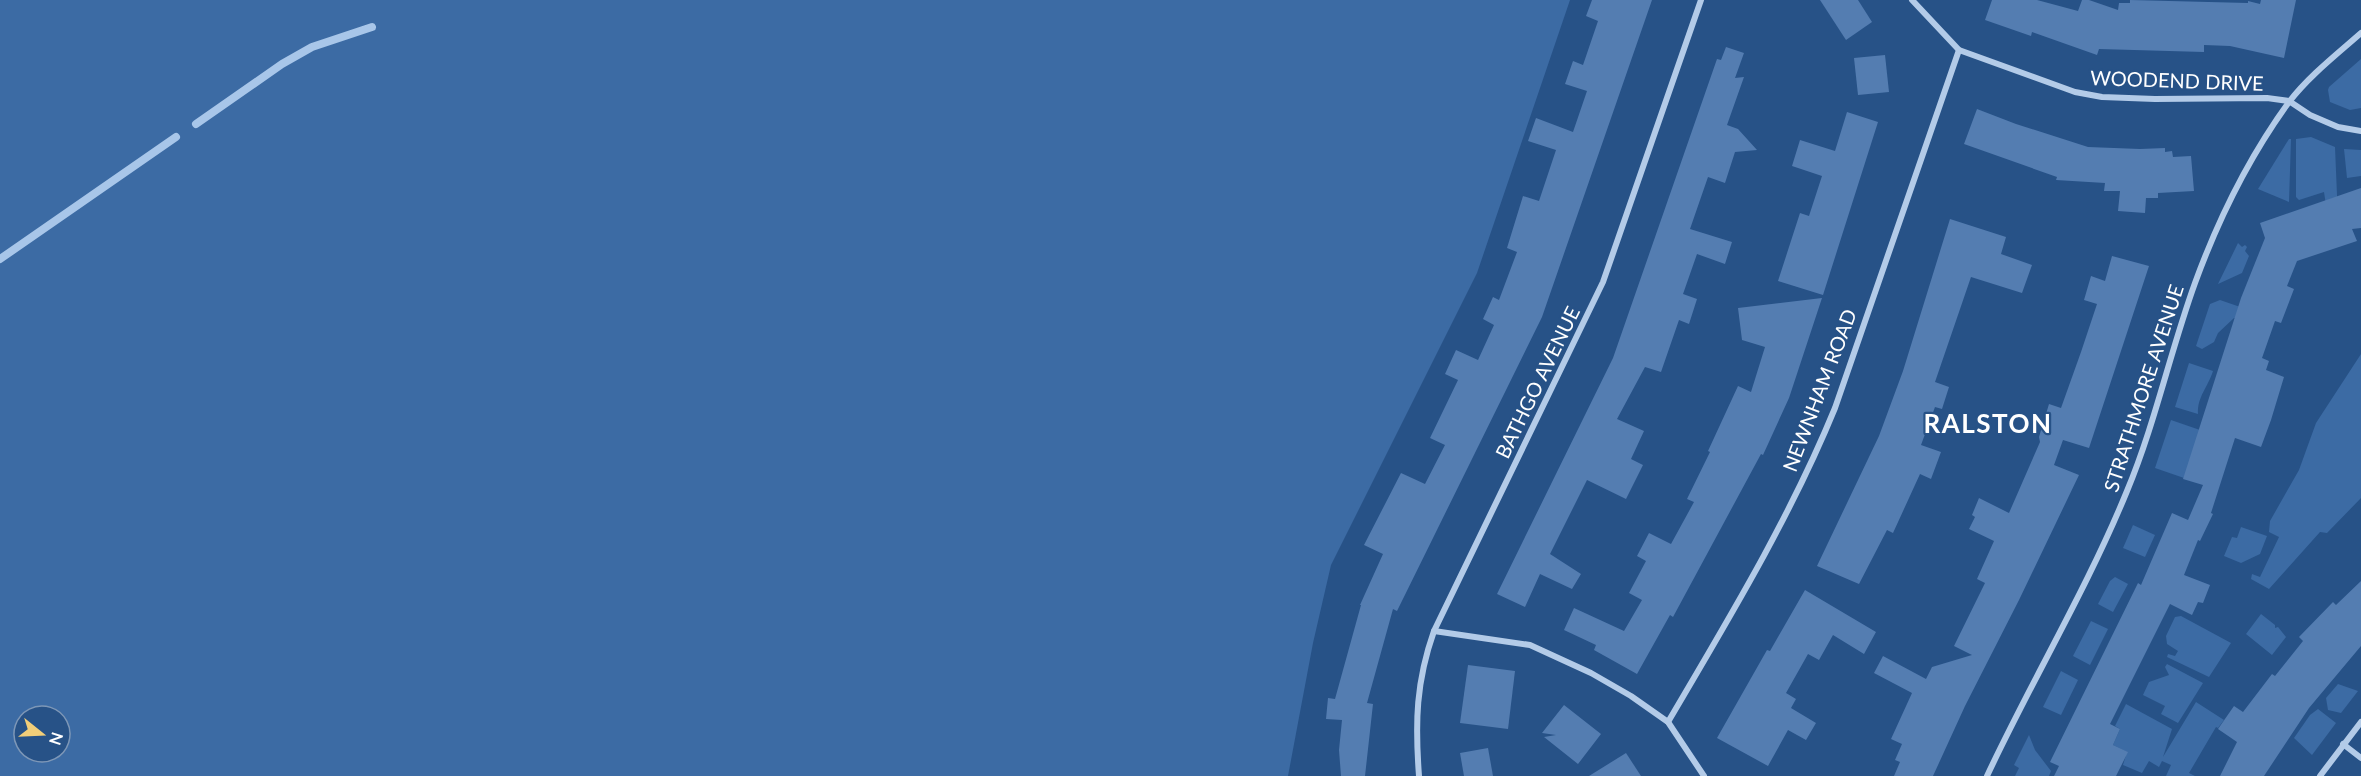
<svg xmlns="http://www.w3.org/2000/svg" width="2361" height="776" viewBox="0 0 2361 776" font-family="Lato,sans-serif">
<rect width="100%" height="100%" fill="#275287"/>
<g fill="#3c6ba4" fill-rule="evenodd">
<path d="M0,0H1570L1477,273L1331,565L1313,643L1288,776H0ZM24,716H60V752H24Z"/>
<polygon points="2361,59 2361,108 2350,110 2330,102 2328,90 2329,87"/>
<polygon points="2311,137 2335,147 2338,219 2326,205 2324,192 2299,200 2296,197 2296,139"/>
<polygon points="2289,139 2291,139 2289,202 2258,189"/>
<polygon points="2344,149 2361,150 2361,176 2347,178"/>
<polygon points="2238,243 2242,247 2245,245 2247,247 2245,251 2249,256 2242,273 2218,284"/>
<polygon points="2220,300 2249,310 2247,317 2234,318 2218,333 2214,342 2202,349 2196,346 2210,304"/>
<polygon points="2361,354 2361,498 2327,533 2320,532 2269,589 2251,579 2252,574 2260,577 2279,537 2269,532 2270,521 2299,470 2316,423"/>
<path d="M2189,363L2213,371C2208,387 2197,397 2198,414L2175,407Z"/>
<polygon points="2171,420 2200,430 2184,478 2155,468"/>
<polygon points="2133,525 2155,535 2145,557 2123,548"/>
<polygon points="2241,527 2267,536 2260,554 2241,563 2224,556 2232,537 2237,538"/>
<polygon points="2115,577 2128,584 2113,612 2098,604 2110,581"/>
<polygon points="2261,614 2275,625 2275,628 2278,627 2286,637 2272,655 2246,634"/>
<polygon points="2181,616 2231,643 2209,677 2167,657 2168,654 2175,656 2178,651 2167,644 2166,636 2175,617"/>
<polygon points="2091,621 2108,629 2090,665 2073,656"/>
<polygon points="2167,664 2203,683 2178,723 2161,714 2165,706 2143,695 2149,682 2169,675 2165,667"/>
<polygon points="2061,671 2078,680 2061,715 2043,707"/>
<polygon points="2338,684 2358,691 2341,713 2328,710 2326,698"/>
<polygon points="2196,702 2224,720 2218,728 2216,727 2189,773 2195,776 2166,776 2171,765 2162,761 2159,767 2149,761 2142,773 2123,765 2127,752 2113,745 2120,729 2115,726 2126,704 2172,729 2163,757"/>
<polygon points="2318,709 2336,723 2312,755 2294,738 2310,715"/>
<polygon points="2029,735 2035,750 2051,771 2049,776 2015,776 2019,768 2014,765"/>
</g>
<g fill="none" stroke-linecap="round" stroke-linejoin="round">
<g stroke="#a8c6e9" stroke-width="8">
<polyline points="196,124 282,64 312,47 372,27"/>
<polyline points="0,259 176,137"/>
</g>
</g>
<g fill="#547db1">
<polygon points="1592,0 1652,0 1542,317 1397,611 1393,609 1367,703 1373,704 1365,776 1341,776 1339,750 1342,720 1326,719 1328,698 1335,699 1361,605 1360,605 1383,554 1364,545 1401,473 1425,484 1445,445 1430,438 1458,380 1445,374 1456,350 1478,360 1494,325 1483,319 1493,297 1499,300 1517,252 1507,248 1523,196 1539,201 1556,150 1528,141 1536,118 1573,132 1587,91 1565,84 1573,61 1583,65 1598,21 1586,16"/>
<polygon points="1820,0 1858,0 1872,22 1846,40"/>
<polygon points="1992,0 2037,0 2078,11 2082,0 2089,0 2118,10 2119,3 2130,3 2130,0 2248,3 2248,1 2260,4 2261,0 2296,0 2284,58 2230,46 2204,45 2204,52 2099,49 2097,55 2032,32 2031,36 1985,20"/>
<polygon points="1726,47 1744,53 1735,78 1744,77 1727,125 1738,129 1757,150 1735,152 1725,183 1708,177 1690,229 1732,242 1725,264 1697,254 1683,294 1697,299 1689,324 1679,320 1661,372 1645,367 1617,419 1644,431 1631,459 1643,465 1626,499 1587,480 1550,554 1581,574 1572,589 1540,574 1525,607 1497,594 1613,358 1717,59 1721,60"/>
<polygon points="1885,55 1889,92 1858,95 1854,58"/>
<polygon points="1977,109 2016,124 2088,147 2140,149 2165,148 2165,152 2172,151 2173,157 2191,156 2194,191 2158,193 2158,198 2146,198 2145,213 2118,211 2120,191 2104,191 2105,183 2056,180 2057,177 1964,144"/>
<polygon points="1847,112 1878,122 1823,295 1778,281 1800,213 1809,216 1822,176 1792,166 1800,140 1835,151"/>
<polygon points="2361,188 2361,228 2352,229 2357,241 2297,261 2287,286 2294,289 2281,323 2275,321 2262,358 2269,361 2266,370 2284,377 2271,420 2261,447 2235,438 2211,513 2213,514 2200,541 2198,540 2184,575 2210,585 2203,603 2198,602 2192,615 2170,604 2110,724 2120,729 2113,745 2128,752 2116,776 2054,776 2059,766 2050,762 2138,583 2141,585 2172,513 2188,520 2203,485 2183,479 2241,298 2265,238 2260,223"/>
<polygon points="1950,219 2006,237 2001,254 2032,265 2022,293 1971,277 1935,382 1949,387 1942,409 1935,407 1921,445 1941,452 1931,479 1920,474 1893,533 1887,530 1859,584 1817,566 1879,436 1903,371"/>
<polygon points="2112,256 2149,266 2089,448 2063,440 2054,465 2079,475 2019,600 1965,706 1933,776 1894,776 1900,762 1895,760 1902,744 1891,739 1912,693 1874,673 1883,656 1926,679 1932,667 1972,655 1954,646 1985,583 1977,579 1994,541 1969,529 1975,517 1972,515 1979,498 2009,513 2040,442 2039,437 2049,404 2061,408 2081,352 2097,304 2084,300 2091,276 2105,281"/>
<polygon points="1822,298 1789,398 1763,455 1761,454 1673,617 1670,615 1637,674 1594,650 1596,645 1564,630 1574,608 1624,631 1642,600 1629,593 1646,561 1637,556 1649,533 1671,544 1694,502 1687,499 1710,452 1708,451 1738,386 1751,392 1765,347 1742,340 1738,308"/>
<polygon points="2361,581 2361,646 2309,708 2264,776 2220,776 2237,742 2218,729 2234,706 2243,712 2272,674 2275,676 2303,641 2299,637 2333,602 2336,605"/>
<polygon points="1805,590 1876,632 1864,654 1833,635 1819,660 1808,654 1786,693 1796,699 1791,708 1816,723 1806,740 1788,730 1768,766 1717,738 1767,650 1770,651"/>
<polygon points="1468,665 1515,671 1508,729 1460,723"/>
<polygon points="1564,705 1601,734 1578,764 1544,737 1556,735 1542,733"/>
<polygon points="1488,748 1493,776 1464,776 1460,753"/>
<polygon points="1626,753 1641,776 1589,776"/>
</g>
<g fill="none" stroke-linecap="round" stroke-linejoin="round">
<g stroke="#b3cbe8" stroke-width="6">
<polyline points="1912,0 1959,50 2075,92 2102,97 2155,99 2267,98 2289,101 2310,115 2338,127 2361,131"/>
<polyline points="1434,631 1530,645 1591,673 1631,696 1668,722 1704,776"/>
<path d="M1668,722C1728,620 1790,518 1835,408L1959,50"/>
<polyline points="2343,744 2361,758"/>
<path d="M1419,776C1415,722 1416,682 1434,631L1603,282L1701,0"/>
<path d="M1987,776C2032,680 2087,589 2127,491C2155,424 2170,352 2195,283C2218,220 2249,157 2289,102C2309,76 2336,55 2361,33"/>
<polyline points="2320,776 2361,722"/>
</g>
</g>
<g text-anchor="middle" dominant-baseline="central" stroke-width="4.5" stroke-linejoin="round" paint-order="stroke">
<g font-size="20" fill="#fff" stroke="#275287">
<text transform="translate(2177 80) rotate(2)">WOODEND DRIVE</text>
<text transform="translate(1537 382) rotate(-64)">BATHGO AVENUE</text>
<text transform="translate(2143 388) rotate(-72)">STRATHMORE AVENUE</text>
<text transform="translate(1819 390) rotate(-69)">NEWNHAM ROAD</text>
</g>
<g font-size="26" font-weight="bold" letter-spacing="1.5" fill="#fff" stroke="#275287">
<text x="1988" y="423">RALSTON</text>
</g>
</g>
<g transform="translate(42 734) rotate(108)"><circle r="28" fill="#275287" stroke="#7d97b7" stroke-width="1.5"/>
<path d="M0-4.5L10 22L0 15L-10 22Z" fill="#f1ce79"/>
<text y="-9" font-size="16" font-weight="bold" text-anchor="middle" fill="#ffffff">N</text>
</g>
</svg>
